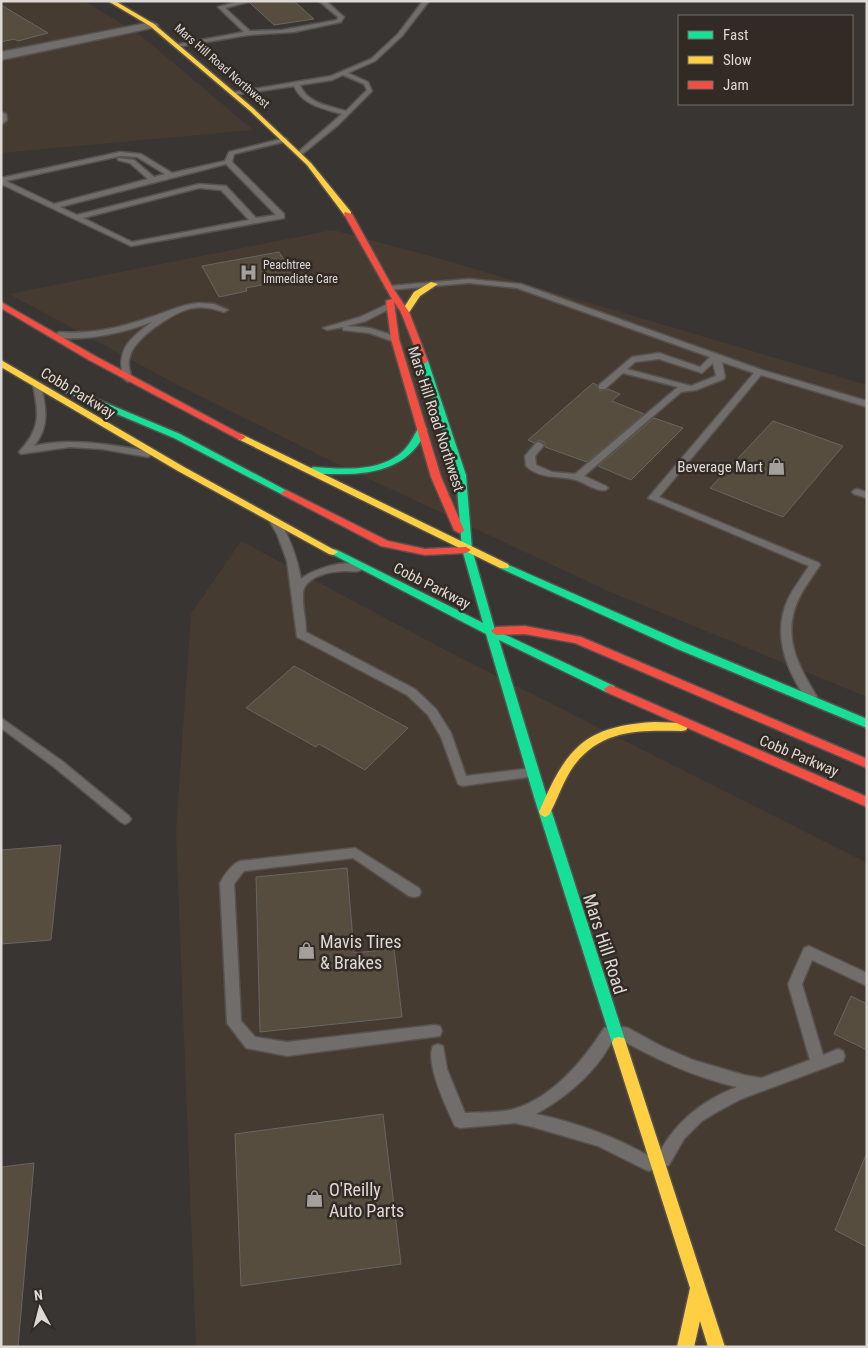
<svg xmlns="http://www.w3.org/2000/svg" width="868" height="1348" viewBox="0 0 868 1348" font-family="'Roboto Condensed',sans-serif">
<rect width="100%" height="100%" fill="#393532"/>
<g fill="#463b31">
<polygon points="1,1 84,1 139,34 253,130 1,153"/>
<polygon points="333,230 441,259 867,385 867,697 608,591 325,458 176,384 9,294"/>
<polygon points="241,541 447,651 867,863 867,1347 196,1347 176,831 191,614"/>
</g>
<g fill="#564d3e" stroke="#686562">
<polygon points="254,1 294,1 314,19 274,25 250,3"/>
<polygon points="1,5 48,33 18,41 14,39 1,42"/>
<polygon points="279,252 296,278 246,288 247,291 219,297 202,266"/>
<polygon points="593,383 597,385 599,391 608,389 620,394 612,401 644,414 587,462 545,447 545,443 540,440 534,443 528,440"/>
<polygon points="654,418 683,428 631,480 598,466"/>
<polygon points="773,421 843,446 783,517 710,488"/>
<polygon points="294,666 408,728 365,770 319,744 316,747 246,708"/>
<polygon points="61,845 51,940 1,944 1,850"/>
<polygon points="347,868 354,953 394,949 402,1017 260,1032 256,877"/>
<polygon points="851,996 867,1004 867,1050 834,1034"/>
<polygon points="383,1114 401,1264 241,1286 235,1134"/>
<polygon points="866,1155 867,1155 867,1247 835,1230"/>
<polygon points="34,1163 18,1347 1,1347 1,1167"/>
</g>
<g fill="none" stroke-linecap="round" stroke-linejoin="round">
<defs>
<g id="lane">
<polygon points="240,1 252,1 225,8 250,31 282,30 337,20 338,17 319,1 326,1 344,17 341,22 294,32 248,35 177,47 176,46 179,44 244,32 218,7"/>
<path d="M423,1H429L402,36L375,61L348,73L368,82L372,91L338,125L301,155L296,154L342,114C324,109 302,105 294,86L233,95L230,93L331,76L371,59L398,34ZM343,75L364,84L367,90L346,111C329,106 307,103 300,85L332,80Z"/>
<polygon points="1,112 6,114 7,120 1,125"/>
<path d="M285,138L287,139V141L234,154L232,162L284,214V218L131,246L1,184V178L120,152L141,154L172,173L225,161L229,152ZM120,156L137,157L165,174L154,177L134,160L118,158V160L130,163L148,179L54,204L6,181ZM226,164L276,215L256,218L226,186L199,184L77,215L60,207ZM199,188L221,190L249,220L132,242L83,218Z"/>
<path d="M469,279L521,284L762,370L867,401V407L761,375L659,497L819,563L820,565C813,576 805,586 799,598C781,636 798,665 817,697L815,700H807C786,670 772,634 788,599C794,587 802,577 809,566L648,498L754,373L722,362L725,377L724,379L696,390L681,392L584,476L606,486L608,488L606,490C596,492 586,483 576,480C559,475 541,480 526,466L525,456L536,443L539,442L544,445L535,456L536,465L552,472L575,474L678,387L623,373L605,389H599V385L632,357L659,353L700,367L710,357L517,288L469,283L389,290L385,288L389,286ZM659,359L702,373L713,363L716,376L691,386L627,369L635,362Z"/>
<path d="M199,303L214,304L228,310L224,312C213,309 205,306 193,308C175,311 135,337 130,356C127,364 130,371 132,379L128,382L124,379C115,350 130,338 152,322C122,333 92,340 59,338L55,335L59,332C93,335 122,327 154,316C169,311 183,304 199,303Z"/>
<polygon points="390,303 393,303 393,307 366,321 347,326 370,328 398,337 398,341 392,341 369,333 343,330 343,327 327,330 323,328 360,317"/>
<path d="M37,382L41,385C46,408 50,427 34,446C71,437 111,445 148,451L153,454L148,457L102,449L70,447L21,454L19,452C41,428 39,415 33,385Z"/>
<polygon points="857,489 867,492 867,498 854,494 852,492 854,490"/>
<path d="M275,519L279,520C290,538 297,557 301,579C312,569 353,556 364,568C359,573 353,571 346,571C333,571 305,575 303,593C302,605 306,620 306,632L415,689L436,709L451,733L466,776L533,768L537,770L539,773L537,776L462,786L458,784L441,737L428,715L407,695L297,637L287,561L277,534L270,522Z"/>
<polygon points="1,718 62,761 129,816 131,819 129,822 125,824 121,822 54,767 1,728"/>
<path d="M355,848L419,888L421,892L419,896L414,897L409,896L353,858L244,871L234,884L241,1021L255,1037L287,1042L435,1025L440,1026L442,1031L440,1036L287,1056L246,1048L227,1023L220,883C224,875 232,864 240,861Z"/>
<path d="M809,946L867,973V986L812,960L802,984L823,1055L838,1049L843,1051L845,1056L843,1061L741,1099L717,1112L702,1121L684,1139L669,1165L664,1167L659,1165L656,1160C672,1124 701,1101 737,1087C694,1077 655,1059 618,1038L616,1033C600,1069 570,1095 536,1114C578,1123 617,1137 654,1159L657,1164L654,1169L649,1171L644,1169L598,1146L533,1127L515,1123L460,1128L455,1126C447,1109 425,1063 433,1046L438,1044L443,1046L447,1069L465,1113C480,1112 499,1113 514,1109C552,1098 584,1060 604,1028L609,1027L614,1028L616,1033L618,1028L623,1027L628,1028L661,1046L693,1060L744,1075L761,1078L810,1060L788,984L804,948Z"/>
</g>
<polygon id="street" points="152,22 158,25 156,27 1,60 1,52"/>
<g id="fast">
<polygon points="424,358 428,361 466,475 472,549 495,630 614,686 616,689 614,692 606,692 499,640 547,797 626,1043 624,1048 619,1049 614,1048 612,1043 534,797 486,634 328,552 333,549 337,550 483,623 462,549 456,475 420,361"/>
<polygon points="70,388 180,434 291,493 286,496 283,495 174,438 67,393 66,391"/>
<path d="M422,426L427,429C411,468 373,475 335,474C326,474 314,475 308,470L313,467C342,469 381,473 404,450C411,443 414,435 419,427Z"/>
<polygon points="504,563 683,642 867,719 867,728 675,648 500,568 499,566"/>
</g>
<g id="slow">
<polygon points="108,1 115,1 154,24 253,108 311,163 351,212 351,216 345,216 307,165 249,110 150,26"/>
<polygon points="431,282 438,284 420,296 408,314 402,314 401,312 414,292"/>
<polygon points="1,360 184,467 338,552 333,555 329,554 178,471 1,367"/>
<polygon points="241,434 508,564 509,566 508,568 500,568 238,439 238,435"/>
<path d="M655,722L682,723L686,724L688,727L686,730L682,731C638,730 598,729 571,770C562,784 557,801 549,815L545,817L541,815L539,812C566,749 583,726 655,722Z"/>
<polygon points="619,1037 624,1038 626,1043 725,1347 708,1347 700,1321 694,1347 677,1347 690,1288 612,1043 614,1038"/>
</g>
<g id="jam">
<polygon points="345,212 352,214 393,288 409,312 428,361 424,364 420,361 401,312 394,302 399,339 441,477 464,530 463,532 459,533 454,530 431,477 391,339 386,301 392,299 344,214"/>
<polygon points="1,302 95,356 246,437 241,440 238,439 89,360 1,308"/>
<polygon points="286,490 388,541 425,549 466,547 471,550 466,553 425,555 381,546 283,495 281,493"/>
<polygon points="525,626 581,637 867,759 867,768 575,643 525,634 496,635 491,631 496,627"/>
<polygon points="610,685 867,797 867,807 606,692 604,689"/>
</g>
</defs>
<use href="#lane" stroke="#56524f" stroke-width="3"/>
<use href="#street" stroke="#56524f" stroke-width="3"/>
<use href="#fast" stroke="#56524f" stroke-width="3"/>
<use href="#slow" stroke="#56524f" stroke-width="3"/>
<use href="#jam" stroke="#56524f" stroke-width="3"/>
<use href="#lane" fill="#706d6a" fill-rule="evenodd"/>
<use href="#street" fill="#706d6a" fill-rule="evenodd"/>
<use href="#fast" fill="#16e098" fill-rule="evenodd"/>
<use href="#slow" fill="#ffcf43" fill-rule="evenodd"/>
<use href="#jam" fill="#f24e42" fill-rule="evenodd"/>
</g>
<defs>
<symbol id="hospital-bare" viewBox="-9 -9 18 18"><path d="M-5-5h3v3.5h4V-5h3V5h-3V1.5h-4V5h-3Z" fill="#a4a09c" stroke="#322b25" stroke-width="2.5" paint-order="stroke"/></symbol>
<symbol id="shop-bare" viewBox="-9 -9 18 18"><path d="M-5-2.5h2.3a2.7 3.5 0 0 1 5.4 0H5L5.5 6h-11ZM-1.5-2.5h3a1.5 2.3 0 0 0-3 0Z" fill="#a4a09c" stroke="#322b25" stroke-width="2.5" paint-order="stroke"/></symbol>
</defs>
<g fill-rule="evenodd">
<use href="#hospital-bare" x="236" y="260" width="25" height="25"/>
<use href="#shop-bare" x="764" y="454" width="25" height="25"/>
<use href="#shop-bare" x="294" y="938" width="25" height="25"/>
<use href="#shop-bare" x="302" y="1186" width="25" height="25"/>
</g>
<g text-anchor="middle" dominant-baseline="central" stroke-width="5" stroke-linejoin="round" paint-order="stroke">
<g font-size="12" fill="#ded9d5" stroke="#322b25">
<text transform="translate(222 66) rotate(41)">Mars Hill Road Northwest</text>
</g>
<g font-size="12" fill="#ded9d5" stroke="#322b25" text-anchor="start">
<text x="263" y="265">Peachtree<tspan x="263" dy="14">Immediate Care</tspan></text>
</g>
<g font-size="15" fill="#ded9d5" stroke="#322b25">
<text transform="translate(78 393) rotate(31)">Cobb Parkway</text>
<text transform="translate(436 419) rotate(72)">Mars Hill Road Northwest</text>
<text transform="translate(432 586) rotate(27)">Cobb Parkway</text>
<text transform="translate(799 756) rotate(23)">Cobb Parkway</text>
</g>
<g font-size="15" fill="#ded9d5" stroke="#322b25" text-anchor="end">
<text x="763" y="467">Beverage Mart</text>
</g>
<g font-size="18" fill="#ded9d5" stroke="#322b25" text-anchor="start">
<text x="320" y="941">Mavis Tires<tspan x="320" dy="21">&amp; Brakes</tspan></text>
<text x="329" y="1189">O'Reilly<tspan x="329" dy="21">Auto Parts</tspan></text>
</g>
<g font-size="18" fill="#ded9d5" stroke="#322b25">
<text transform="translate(605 944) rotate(72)">Mars Hill Road</text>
</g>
</g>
<rect width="868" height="1348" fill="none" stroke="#ded9d5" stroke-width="5"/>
<rect x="678" y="15" width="175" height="90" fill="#322b25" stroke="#77716b"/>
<rect x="688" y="31" width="25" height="8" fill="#16e098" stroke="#77716b"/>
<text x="723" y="40" font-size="15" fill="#ded9d5">Fast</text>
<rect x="688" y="56" width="25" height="8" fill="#ffcf43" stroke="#77716b"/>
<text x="723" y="65" font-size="15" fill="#ded9d5">Slow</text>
<rect x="688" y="81" width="25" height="8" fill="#f24e42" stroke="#77716b"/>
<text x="723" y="90" font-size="15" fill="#ded9d5">Jam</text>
<g transform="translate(40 1308) rotate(353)" stroke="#322b25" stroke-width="4" paint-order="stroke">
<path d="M0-4L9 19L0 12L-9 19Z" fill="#ded9d5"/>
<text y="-8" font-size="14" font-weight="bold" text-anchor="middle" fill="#ded9d5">N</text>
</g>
</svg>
